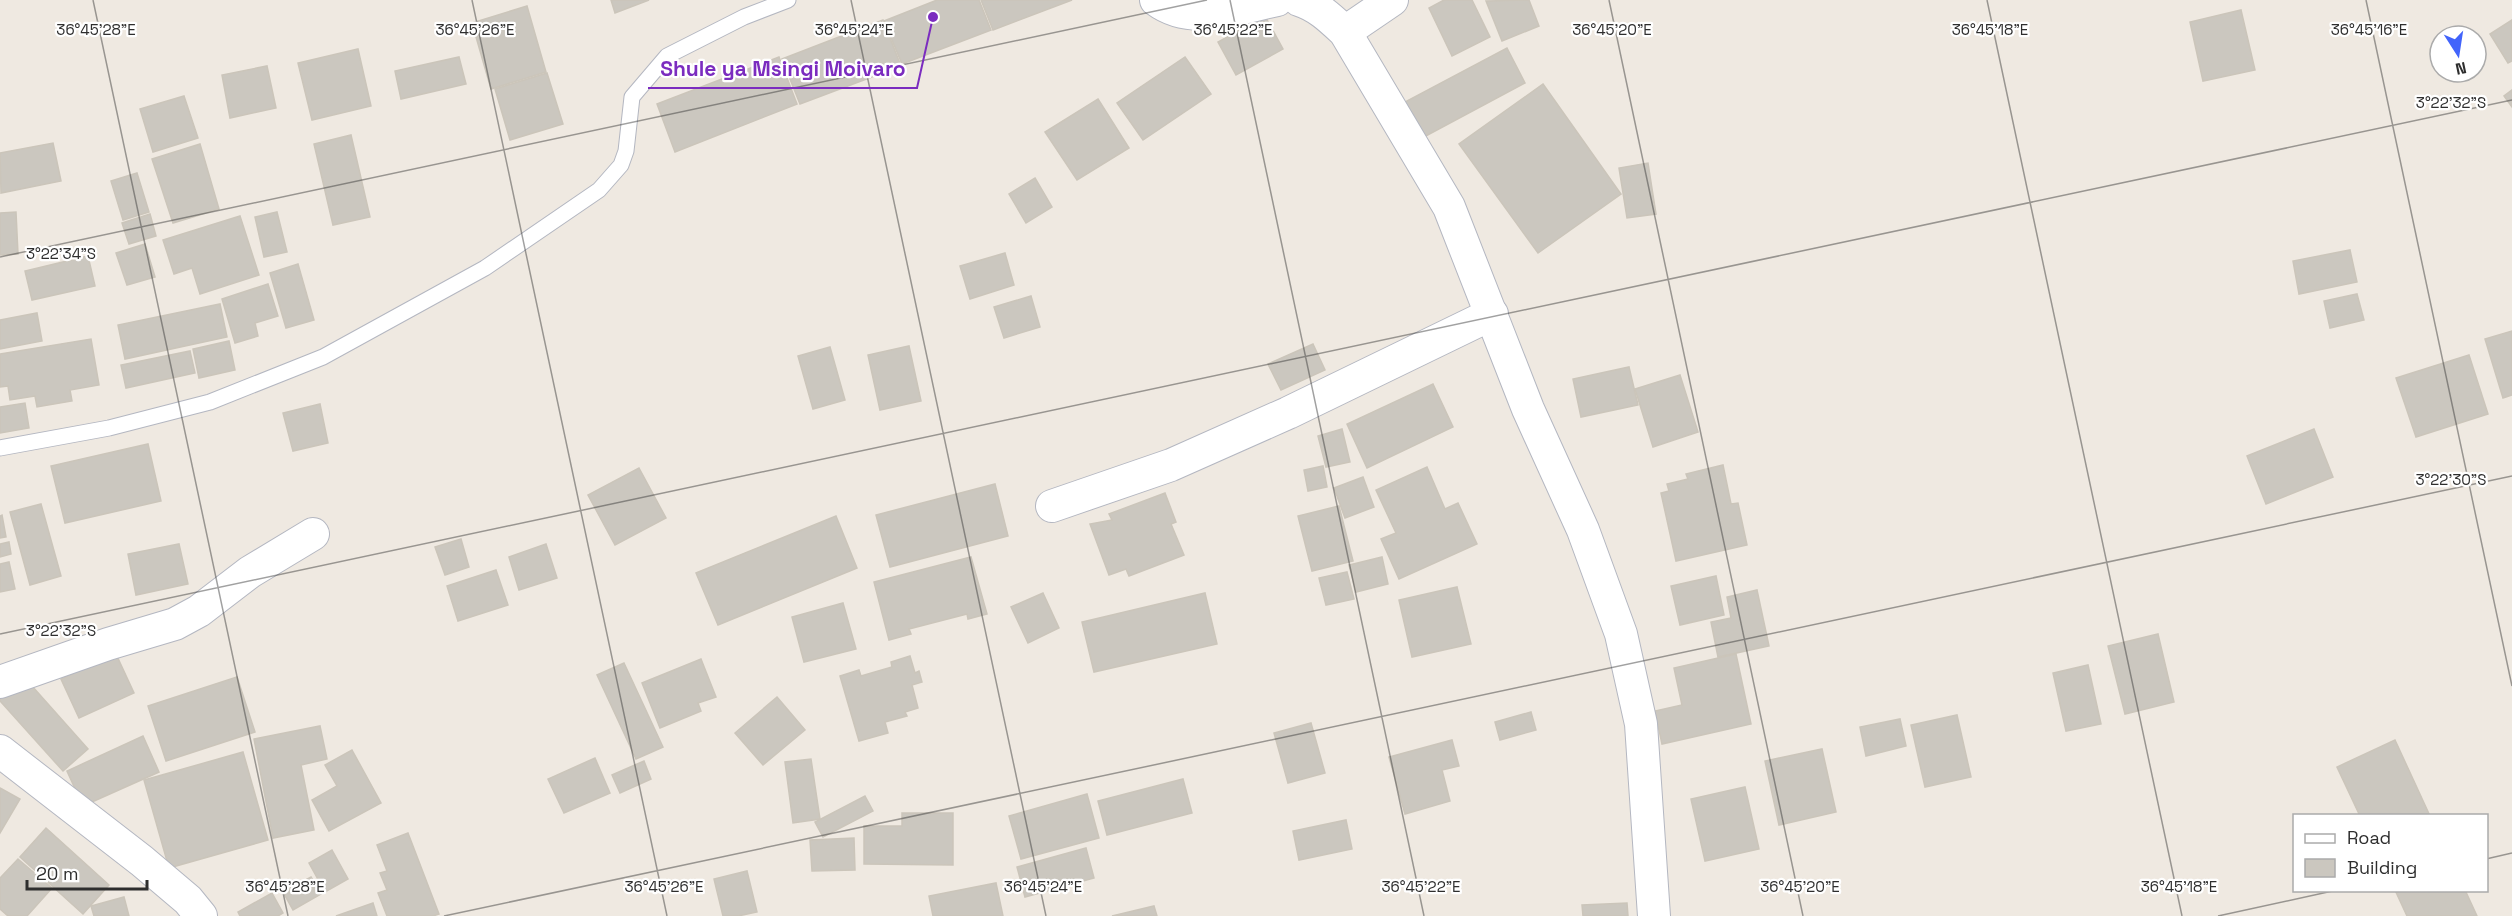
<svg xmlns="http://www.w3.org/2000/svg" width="2512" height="916" viewBox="0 0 2512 916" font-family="'Space Grotesk',sans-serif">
<rect width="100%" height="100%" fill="#efe9e1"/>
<g fill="#cbc7bf" stroke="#cbc5ba" stroke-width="1.5">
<polygon points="611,0 649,0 615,13"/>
<polygon points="937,0 979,0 991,30 902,64 884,21"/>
<polygon points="981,0 1072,0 993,30"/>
<polygon points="1444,0 1472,0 1490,37 1452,56 1429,8"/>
<polygon points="1529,0 1539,26 1502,41 1486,1"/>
<polygon points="527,6 546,72 491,89 472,23"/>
<polygon points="2241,10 2255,70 2203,81 2190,22"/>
<polygon points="1265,16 1283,49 1236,75 1218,42"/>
<polygon points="883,20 901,66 800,104 782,59"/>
<polygon points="2512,20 2512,61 2508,63 2490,34"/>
<polygon points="1507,48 1525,83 1424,137 1405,102"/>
<polygon points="358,49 371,106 312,120 298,63"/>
<polygon points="459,57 466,84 401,99 395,71"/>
<polygon points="779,57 797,104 675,152 657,104"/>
<polygon points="1185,57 1211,94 1143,140 1117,103"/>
<polygon points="267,66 276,108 230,118 222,75"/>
<polygon points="547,73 563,124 510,140 495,89"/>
<polygon points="1543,84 1621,194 1538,253 1459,144"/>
<polygon points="2512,90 2512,107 2504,96"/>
<polygon points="184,96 198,138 153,152 140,109"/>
<polygon points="1098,99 1129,148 1077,180 1045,132"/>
<polygon points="351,135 370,217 333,225 314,144"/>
<polygon points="53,143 61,181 1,193 0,153"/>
<polygon points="200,144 219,209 173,223 152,159"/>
<polygon points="1648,163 1656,214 1627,218 1619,168"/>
<polygon points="137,173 149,212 123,220 111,181"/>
<polygon points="1035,178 1052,207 1026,223 1009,194"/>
<polygon points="16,212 18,254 0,255 0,213"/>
<polygon points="277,212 287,252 264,257 255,217"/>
<polygon points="150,214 156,236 129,244 122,223"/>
<polygon points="240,216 259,275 200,294 192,268 174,274 163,240"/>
<polygon points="145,244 155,277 127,285 116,253"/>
<polygon points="2350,250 2357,282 2299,294 2293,261"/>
<polygon points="1005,253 1014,285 970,299 960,266"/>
<polygon points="88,256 95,286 32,300 25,271"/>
<polygon points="298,264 314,320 286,328 270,273"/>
<polygon points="268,284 278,316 255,323 258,336 235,343 222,299"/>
<polygon points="2357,294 2364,320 2330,328 2324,301"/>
<polygon points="1031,296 1040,327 1004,338 994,307"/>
<polygon points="220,304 227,337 125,359 118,325"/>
<polygon points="37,313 42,341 0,349 0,320"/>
<polygon points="2512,331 2512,395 2503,398 2485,339"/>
<polygon points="91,339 99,385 70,390 72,401 37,407 35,396 10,400 8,386 0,387 0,354"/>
<polygon points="229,341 235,370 199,378 193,349"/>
<polygon points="1313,344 1325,370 1281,390 1268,364"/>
<polygon points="909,346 921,401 880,410 868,355"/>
<polygon points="830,347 845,400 813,409 798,356"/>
<polygon points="190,351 195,373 126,388 121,365"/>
<polygon points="2469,355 2488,414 2416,437 2396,378"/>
<polygon points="1629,367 1638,405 1581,417 1573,379"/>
<polygon points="1680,375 1698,432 1653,447 1635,389"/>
<polygon points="1433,384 1453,427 1367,468 1347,424"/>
<polygon points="25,403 29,428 0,433 0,407"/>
<polygon points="320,404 328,443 293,451 283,413"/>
<polygon points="1342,429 1350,462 1326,467 1318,436"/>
<polygon points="2314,429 2333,477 2266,504 2247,456"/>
<polygon points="148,444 161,501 65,523 51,466"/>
<polygon points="1723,465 1731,504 1738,503 1747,545 1676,561 1661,493 1669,491 1667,484 1688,479 1686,474"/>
<polygon points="1323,466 1327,487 1308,491 1304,470"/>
<polygon points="1427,467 1445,509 1458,503 1477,544 1399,579 1381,539 1396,533 1376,490"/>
<polygon points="639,468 666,518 615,545 588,495"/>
<polygon points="1363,477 1374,507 1345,518 1334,488"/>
<polygon points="995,484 1008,536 890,567 876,515"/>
<polygon points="1165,493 1176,522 1171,524 1184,555 1129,576 1126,569 1109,575 1090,524 1112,520 1109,514"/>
<polygon points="41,504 61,576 30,585 10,512"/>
<polygon points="1339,506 1353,561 1312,571 1298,516"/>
<polygon points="2,515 6,537 0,538 0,516"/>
<polygon points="836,516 857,568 718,625 696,573"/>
<polygon points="461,539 469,567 445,575 435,547"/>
<polygon points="9,542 11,554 0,557 0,544"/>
<polygon points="179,544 188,584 136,595 128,554"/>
<polygon points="546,544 557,578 519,590 509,557"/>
<polygon points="971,557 987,614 968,619 967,614 909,629 911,634 889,640 874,582"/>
<polygon points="1382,557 1388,584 1356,592 1349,565"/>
<polygon points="9,562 15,589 0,592 0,564"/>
<polygon points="496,570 508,605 458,621 447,586"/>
<polygon points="1347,572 1354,599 1326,605 1319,578"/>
<polygon points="1716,576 1724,615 1680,625 1671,586"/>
<polygon points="1457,587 1471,644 1412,657 1399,600"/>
<polygon points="1757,590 1769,646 1718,657 1711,622 1731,618 1727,597"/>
<polygon points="1043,593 1059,628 1028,643 1011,607"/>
<polygon points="1205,593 1217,644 1094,672 1082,622"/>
<polygon points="843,603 856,649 804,662 792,617"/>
<polygon points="2158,634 2174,702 2125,714 2108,646"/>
<polygon points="116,654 134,693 79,718 61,679"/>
<polygon points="1736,654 1751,724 1662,744 1655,711 1682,705 1674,668"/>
<polygon points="910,656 915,673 919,671 922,682 912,685 918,708 905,712 907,716 885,722 888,733 859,741 840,676 859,670 861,676 892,667 891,662"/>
<polygon points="701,659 716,697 698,703 701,711 660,728 642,683"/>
<polygon points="624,663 663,747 636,759 597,675"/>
<polygon points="2088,665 2101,724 2066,731 2053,673"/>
<polygon points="24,677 88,749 63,771 0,701 0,698"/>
<polygon points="237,677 255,732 166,761 148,706"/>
<polygon points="777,697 805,730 763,765 735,733"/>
<polygon points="1531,712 1536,730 1500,740 1495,722"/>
<polygon points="1957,715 1971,777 1925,787 1911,725"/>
<polygon points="1900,719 1906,746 1866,756 1860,727"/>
<polygon points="1311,723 1325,773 1288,783 1274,733"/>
<polygon points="320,726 327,759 301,765 314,830 273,838 254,739"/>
<polygon points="143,736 159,772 83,806 67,771"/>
<polygon points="1452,740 1459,766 1442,770 1450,801 1405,814 1389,757"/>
<polygon points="2395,740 2430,816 2360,816 2337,767"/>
<polygon points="1822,749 1836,812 1779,825 1765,761"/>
<polygon points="352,750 381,803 329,831 312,800 337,786 325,765"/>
<polygon points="243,752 268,840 169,868 144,780"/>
<polygon points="595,758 610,793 564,813 548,779"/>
<polygon points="811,759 820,819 793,823 785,762"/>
<polygon points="644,761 651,779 620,793 612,775"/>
<polygon points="1183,779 1192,813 1107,835 1098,801"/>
<polygon points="1745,787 1759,849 1705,861 1691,799"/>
<polygon points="0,788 20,799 0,833"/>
<polygon points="1087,794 1099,838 1021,859 1009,816"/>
<polygon points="865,796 873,811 823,837 815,822"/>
<polygon points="902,813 953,813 953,865 864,864 864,826 902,826"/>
<polygon points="1346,820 1352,849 1299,860 1293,831"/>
<polygon points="46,828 109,885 83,914 20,857"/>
<polygon points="408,833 439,914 433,916 387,916 378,893 387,890 380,873 387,871 377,845"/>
<polygon points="854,838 855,870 812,871 810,840"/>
<polygon points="1086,848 1094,878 1025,897 1017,867"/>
<polygon points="332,850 348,879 325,892 309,863"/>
<polygon points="18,859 52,888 27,916 8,916 0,909 0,878"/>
<polygon points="747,871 757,912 738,916 723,916 714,879"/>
<polygon points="311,877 321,894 293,910 283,892"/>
<polygon points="996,883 1003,916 933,916 929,896"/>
<polygon points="2395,890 2465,890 2477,916 2407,916"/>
<polygon points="272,893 283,913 278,916 240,916 238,912"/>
<polygon points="124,897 129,916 94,916 91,906"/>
<polygon points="373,903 377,916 336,916"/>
<polygon points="1627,903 1628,916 1583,916 1582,905"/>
<polygon points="1154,906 1157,916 1112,916"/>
</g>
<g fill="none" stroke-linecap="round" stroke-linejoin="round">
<defs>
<polyline id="lane" points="0,448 109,428 210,402 323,357 485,268 599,190 621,165 626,151 632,97 667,56 744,17 788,0"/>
<g id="street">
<path d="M1156,0C1192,27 1237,8 1277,0"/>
<path d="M1299,0C1318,6 1331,19 1345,32L1449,207L1528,409L1583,530L1621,634L1641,724L1654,916"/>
<polyline points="1345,32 1392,0"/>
<polyline points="1052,506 1171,465 1288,413 1492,314"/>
<polyline points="0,682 108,644 175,624 199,611 250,572 313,534"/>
<polyline points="0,751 142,861 188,900 201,916"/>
</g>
</defs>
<use href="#lane" stroke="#b4b7c1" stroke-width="17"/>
<use href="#street" stroke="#b4b7c1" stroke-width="34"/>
<use href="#lane" stroke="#fff" stroke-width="15"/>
<use href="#street" stroke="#fff" stroke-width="32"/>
</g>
<path fill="none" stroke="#2e2e2e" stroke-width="1.5" stroke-opacity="0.45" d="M93,0L288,916M472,0L667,916M851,0L1046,916M1230,0L1424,916M1609,0L1803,916M1987,0L2182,916M2366,0L2512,686M0,257L1207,0M0,634L2512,100M2486,859L2512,853M444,916L2512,476M2218,916L2337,890"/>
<g font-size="15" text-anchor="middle" fill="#2e2e2e" stroke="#fff" stroke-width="4.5" stroke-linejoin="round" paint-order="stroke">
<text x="96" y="35">36°45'28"E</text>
<text x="475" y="35">36°45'26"E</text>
<text x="854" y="35">36°45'24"E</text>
<text x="1233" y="35">36°45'22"E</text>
<text x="1612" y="35">36°45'20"E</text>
<text x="1990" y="35">36°45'18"E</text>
<text x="2369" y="35">36°45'16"E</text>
<text x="2451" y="108">3°22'32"S</text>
<text x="61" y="259">3°22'34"S</text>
<text x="2451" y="485">3°22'30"S</text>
<text x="61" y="636">3°22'32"S</text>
<text x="285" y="892">36°45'28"E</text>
<text x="664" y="892">36°45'26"E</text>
<text x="1043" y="892">36°45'24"E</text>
<text x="1421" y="892">36°45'22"E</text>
<text x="1800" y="892">36°45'20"E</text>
<text x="2179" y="892">36°45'18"E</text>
</g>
<path fill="none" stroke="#7b2cbf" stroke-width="2" d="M933 17L917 88H648"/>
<circle fill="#7b2cbf" stroke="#fff" stroke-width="2" cx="933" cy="17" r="6"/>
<g font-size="21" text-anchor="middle" font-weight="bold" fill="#7b2cbf" stroke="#fff" stroke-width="4.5" stroke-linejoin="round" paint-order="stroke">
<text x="783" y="76">Shule ya Msingi Moivaro</text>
</g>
<rect x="2293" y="814" width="195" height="78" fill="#ffffff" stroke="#ababab" stroke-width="1.5"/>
<rect x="2305" y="834" width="30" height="9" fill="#ffffff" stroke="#ababab" stroke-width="1.5"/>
<text x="2347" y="844" font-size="18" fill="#2e2e2e">Road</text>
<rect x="2305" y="859" width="30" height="18" fill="#cbc7bf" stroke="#ababab" stroke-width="1.5"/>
<text x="2347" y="874" font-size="18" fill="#2e2e2e">Building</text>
<g transform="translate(2458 54) rotate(168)"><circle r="28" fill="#ffffff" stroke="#ababab" stroke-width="1.5"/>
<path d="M0-4.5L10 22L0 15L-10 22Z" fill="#4264fb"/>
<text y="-9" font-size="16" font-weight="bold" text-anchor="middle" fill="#2e2e2e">N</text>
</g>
<path d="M27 880v9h120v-9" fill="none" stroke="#2e2e2e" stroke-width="3"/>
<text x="36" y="880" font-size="18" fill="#2e2e2e" stroke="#ffffff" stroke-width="4.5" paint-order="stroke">20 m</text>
</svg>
